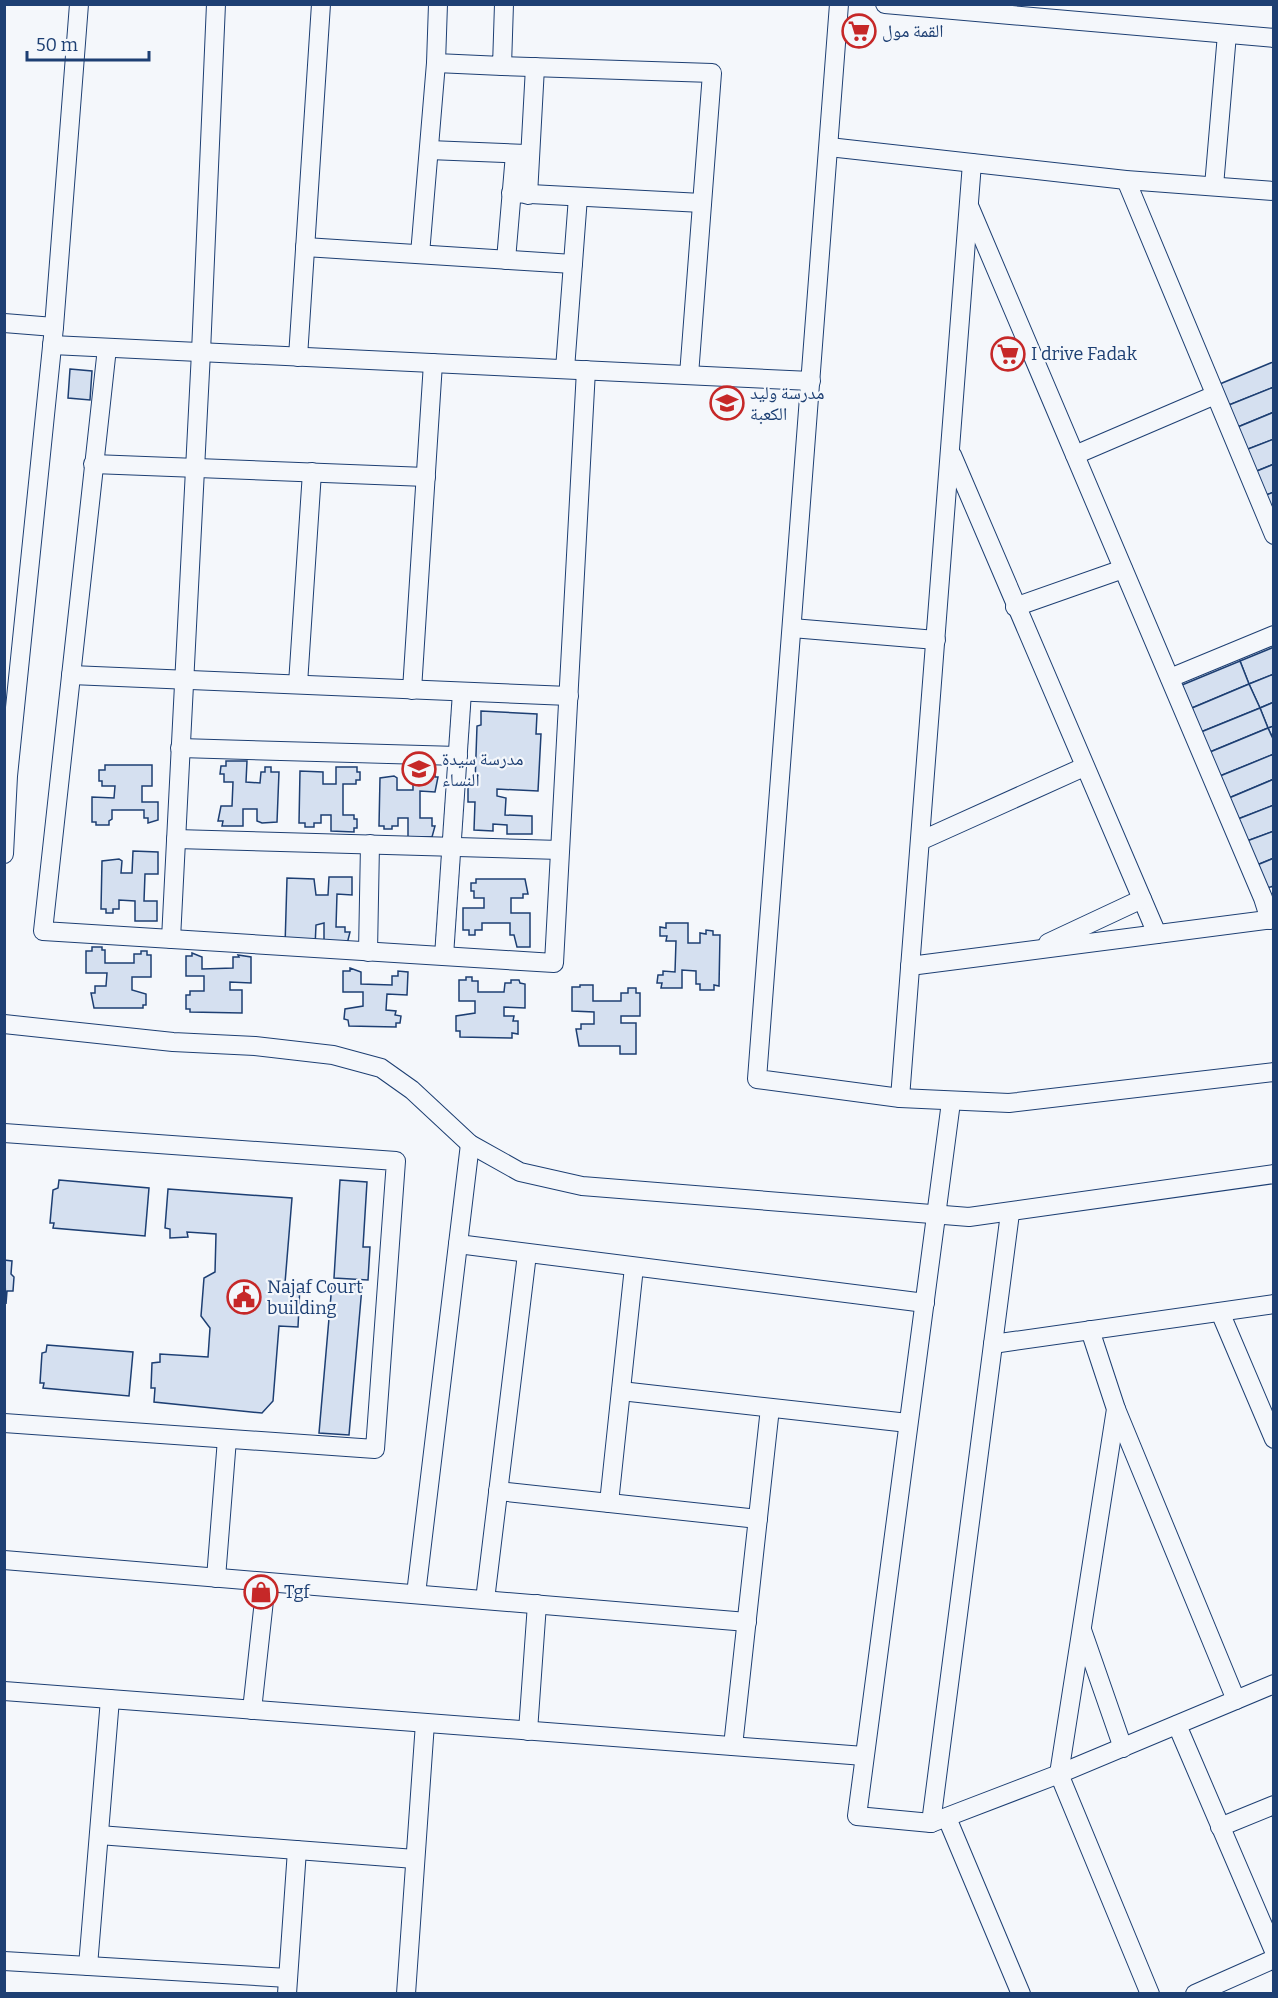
<svg xmlns="http://www.w3.org/2000/svg" width="1278" height="1998" viewBox="0 0 1278 1998" font-family="Bitter,'Noto Naskh Arabic',serif">
<rect width="100%" height="100%" fill="#f4f7fb"/>
<g fill="#d5e0f0" stroke="#1d3f73" stroke-width="1.5">
<polygon points="1273,362 1274,387 1224,407 1215,386"/>
<polygon points="70,369 92,371 90,400 68,398"/>
<polygon points="1274,387 1274,412 1233,429 1224,407"/>
<polygon points="1274,412 1274,439 1243,451 1233,429"/>
<polygon points="1274,439 1274,464 1252,473 1243,451"/>
<polygon points="1274,464 1274,492 1261,497 1252,473"/>
<polygon points="1274,492 1274,519 1261,497"/>
<polygon points="1274,647 1274,674 1249,684 1240,661"/>
<polygon points="1240,661 1249,684 1192,708 1182,685"/>
<polygon points="1274,674 1274,702 1260,708 1249,684"/>
<polygon points="1249,684 1260,708 1201,732 1192,708"/>
<polygon points="1274,702 1274,726 1268,728 1260,708"/>
<polygon points="1260,708 1268,728 1210,752 1201,732"/>
<polygon points="481,711 537,714 536,734 541,734 538,791 497,789 497,796 506,798 505,815 532,816 532,834 507,834 507,825 493,824 493,831 474,830 475,802 468,802 468,784 475,784 477,726 481,725"/>
<polygon points="1274,726 1274,741 1268,728"/>
<polygon points="1268,728 1274,741 1274,754 1220,776 1210,752"/>
<polygon points="1274,754 1274,779 1229,798 1220,776"/>
<polygon points="226,761 247,761 246,782 260,783 261,772 265,772 265,767 271,767 271,772 279,772 277,822 262,823 257,821 257,809 243,809 243,826 222,826 223,821 218,821 221,806 232,806 233,782 224,782 224,774 220,774 221,766 226,766"/>
<polygon points="105,765 152,765 152,786 142,786 142,802 158,802 158,820 148,823 148,818 144,818 144,810 112,810 112,819 109,821 109,825 96,825 96,822 92,822 92,797 114,798 115,786 102,786 102,781 99,781 99,770 105,770"/>
<polygon points="336,767 357,767 357,772 360,772 360,780 356,780 356,784 343,784 343,815 354,815 354,819 357,819 357,828 354,828 354,832 331,831 331,815 321,815 321,823 314,823 314,827 305,827 305,823 299,823 300,771 323,772 323,784 336,784"/>
<polygon points="413,771 435,772 435,777 438,777 435,792 420,791 420,818 432,818 432,826 435,826 432,837 408,837 408,818 398,818 398,826 392,826 392,829 384,829 384,826 379,826 380,778 394,776 397,778 397,790 413,790"/>
<polygon points="1274,779 1274,805 1238,819 1229,798"/>
<polygon points="1274,805 1274,831 1247,841 1238,819"/>
<polygon points="1274,831 1274,858 1257,865 1247,841"/>
<polygon points="133,851 158,852 158,874 145,874 144,901 157,901 157,921 135,921 135,901 119,900 119,909 113,909 113,913 106,913 106,909 101,909 102,861 119,859 122,861 121,873 132,873"/>
<polygon points="1274,858 1274,886 1267,888 1257,865"/>
<polygon points="329,877 352,877 352,895 337,894 336,927 345,927 345,932 350,932 347,944 324,943 324,923 316,925 315,947 285,946 287,878 314,879 316,895 328,895"/>
<polygon points="476,879 525,879 528,894 523,894 523,898 511,898 511,913 530,913 530,947 517,947 514,935 510,935 510,923 482,923 482,930 475,930 475,935 469,935 469,930 463,930 463,908 484,908 484,898 474,898 474,891 471,891 471,883 476,883"/>
<polygon points="666,923 688,923 688,943 700,943 700,933 706,934 706,930 713,931 713,935 720,935 719,986 714,985 714,990 700,990 700,984 696,984 696,971 682,970 682,988 661,988 662,983 657,983 658,975 663,975 663,971 675,972 676,941 666,941 667,936 660,936 660,927 666,928"/>
<polygon points="92,947 102,947 102,950 105,950 105,963 134,963 134,954 141,954 141,951 147,951 147,955 151,955 151,977 132,977 132,990 146,994 146,1005 143,1005 143,1008 94,1008 91,993 95,993 95,986 106,986 107,973 86,973 86,951 92,951"/>
<polygon points="192,953 202,957 202,969 233,968 233,957 239,957 238,955 251,957 251,983 230,982 230,990 242,990 242,1013 190,1012 190,1009 186,1009 186,995 190,995 190,991 204,991 204,976 186,976 186,956 192,956"/>
<polygon points="350,968 361,972 361,984 392,985 392,976 398,976 398,971 408,972 407,995 387,994 386,1010 396,1011 395,1015 401,1016 400,1023 396,1023 396,1027 349,1026 348,1020 344,1019 345,1009 363,1006 363,992 343,992 343,971 350,971"/>
<polygon points="466,977 472,977 472,981 478,981 478,992 504,992 505,983 511,983 511,980 519,980 520,983 525,984 525,1008 504,1007 504,1016 514,1016 513,1021 518,1021 518,1034 512,1033 512,1038 460,1037 460,1031 456,1031 456,1016 475,1013 475,1001 459,1001 459,980 466,980"/>
<polygon points="580,985 593,985 593,1001 621,1001 621,993 628,993 628,988 636,988 636,993 640,993 640,1016 621,1016 621,1023 636,1023 636,1054 620,1054 620,1046 579,1046 576,1029 581,1029 581,1024 594,1024 594,1012 572,1011 572,987 580,987"/>
<polygon points="59,1180 149,1188 145,1236 53,1228 54,1223 50,1223 53,1190 58,1188"/>
<polygon points="340,1180 367,1182 363,1247 370,1247 368,1280 334,1278"/>
<polygon points="168,1189 292,1198 285,1283 300,1285 298,1327 279,1326 273,1401 262,1413 154,1402 155,1388 151,1388 152,1363 160,1362 160,1354 208,1357 210,1328 201,1316 204,1278 215,1272 216,1234 187,1232 188,1237 170,1238 170,1229 165,1228"/>
<polygon points="4,1260 12,1261 11,1274 14,1277 13,1291 7,1291 6,1304"/>
<polygon points="332,1284 362,1287 349,1435 319,1433"/>
<polygon points="47,1345 133,1352 129,1396 43,1388 44,1383 40,1383 42,1353 46,1352"/>
</g>
<g fill="none" stroke-linecap="round" stroke-linejoin="round">
<defs>
<g id="minor">
<polyline points="438,4 436,63 502,66 504,4"/>
<polyline points="839,4 757,1079 900,1098 1009,1103 1274,1072"/>
<polyline points="885,4 1274,38"/>
<polyline points="502,66 712,73 689,375"/>
<polyline points="829,147 1126,180 1274,191"/>
<polyline points="429,150 526,154"/>
<polyline points="1126,180 1274,535"/>
<polyline points="1214,186 1227,34"/>
<polyline points="511,193 702,203"/>
<polyline points="528,195 535,67"/>
<polyline points="970,208 1263,898 1270,920"/>
<polyline points="305,247 573,264"/>
<polyline points="420,254 436,63"/>
<polyline points="506,260 515,154"/>
<polyline points="4,323 54,327"/>
<polyline points="52,345 811,381"/>
<polyline points="107,348 43,931 554,963 586,370"/>
<polyline points="298,357 321,4"/>
<polyline points="565,369 578,197"/>
<polyline points="952,455 1157,934"/>
<polyline points="1075,455 1215,395"/>
<polyline points="93,464 426,477"/>
<polyline points="1015,607 1123,569"/>
<polyline points="792,628 936,640"/>
<polyline points="71,675 569,696"/>
<polyline points="1170,678 1274,635"/>
<polyline points="298,684 312,472"/>
<polyline points="412,690 433,363"/>
<polyline points="180,748 458,756"/>
<polyline points="176,839 560,850"/>
<polyline points="920,841 1084,767"/>
<polyline points="4,854 8,776 54,327 79,4"/>
<polyline points="171,939 201,352 216,4"/>
<polyline points="1048,943 1142,899"/>
<polyline points="368,952 370,844"/>
<polyline points="444,956 462,692"/>
<polyline points="910,966 1274,919"/>
<polyline points="4,1024 173,1042 255,1046 333,1055 381,1068 412,1090 470,1144 520,1172 582,1186 969,1217 1274,1174"/>
<polyline points="900,1098 972,163"/>
<polyline points="951,1102 857,1816 931,1823 1059,1774 1274,1684"/>
<polyline points="4,1133 396,1161 375,1449 4,1423"/>
<polyline points="458,1244 925,1303"/>
<polyline points="1220,1312 1274,1439"/>
<polyline points="1090,1330 1116,1409 1059,1774 1150,1994"/>
<polyline points="993,1344 1274,1304"/>
<polyline points="621,1391 908,1423"/>
<polyline points="1116,1409 1236,1700"/>
<polyline points="498,1491 758,1519"/>
<polyline points="609,1503 634,1267"/>
<polyline points="4,1560 747,1622"/>
<polyline points="216,1578 227,1439"/>
<polyline points="416,1594 470,1144"/>
<polyline points="485,1600 527,1254"/>
<polyline points="1082,1630 1123,1748"/>
<polyline points="4,1691 864,1756"/>
<polyline points="252,1710 266,1582"/>
<polyline points="1177,1725 1274,1951"/>
<polyline points="528,1731 537,1604"/>
<polyline points="733,1746 770,1408"/>
<polyline points="947,1818 1021,1994"/>
<polyline points="931,1823 1010,1213"/>
<polyline points="1220,1827 1274,1805"/>
<polyline points="99,1835 415,1859"/>
<polyline points="4,1961 288,1978"/>
<polyline points="88,1966 110,1699"/>
<polyline points="287,1994 297,1850"/>
<polyline points="406,1994 425,1723"/>
<polyline points="1195,1994 1274,1959"/>
</g>
</defs>
<use href="#minor" stroke="#1d3f73" stroke-width="20"/>
<use href="#minor" stroke="#f4f7fb" stroke-width="18"/>
</g>
<defs>
<symbol id="supermarket-ring" viewBox="-11 -11 22 22"><circle r="9.5" fill="#f4f7fb" stroke="#c62828" stroke-width="1.5"/><path d="M-6-5.5h2.5l.6 2H6L4.5 2H-2.5L-4.4-4H-6ZM-1.5 3.2a1.3 1.3 0 1 0 .1 0ZM3 3.2a1.3 1.3 0 1 0 .1 0Z" fill="#c62828"/></symbol>
<symbol id="school-ring" viewBox="-11 -11 22 22"><circle r="9.5" fill="#f4f7fb" stroke="#c62828" stroke-width="1.5"/><path d="M0-5L7-2L0 1L-7-2ZM-4 1L0 2.5L4 1V4Q0 6-4 4Z" fill="#c62828"/></symbol>
<symbol id="civic-ring" viewBox="-11 -11 22 22"><circle r="9.5" fill="#f4f7fb" stroke="#c62828" stroke-width="1.5"/><path d="M-.6-6.5H3V-4.5H.6V-3L4-1V1h2V6H-6V1h2V-1L-.6-3ZM-1.2 2.5V6h2.4V2.5Z" fill="#c62828"/></symbol>
<symbol id="shop-ring" viewBox="-11 -11 22 22"><circle r="9.5" fill="#f4f7fb" stroke="#c62828" stroke-width="1.5"/><path d="M-5-2.5h2.3a2.7 3.5 0 0 1 5.4 0H5L5.5 6h-11ZM-1.5-2.5h3a1.5 2.3 0 0 0-3 0Z" fill="#c62828"/></symbol>
</defs>
<g fill-rule="evenodd">
<use href="#supermarket-ring" x="840" y="12" width="38" height="38"/>
<use href="#supermarket-ring" x="989" y="335" width="38" height="38"/>
<use href="#school-ring" x="708" y="384" width="38" height="38"/>
<use href="#school-ring" x="400" y="750" width="38" height="38"/>
<use href="#civic-ring" x="225" y="1278" width="38" height="38"/>
<use href="#shop-ring" x="242" y="1573" width="38" height="38"/>
</g>
<g text-anchor="middle" dominant-baseline="central" stroke-width="4.5" stroke-linejoin="round" paint-order="stroke">
<g font-size="18" fill="#1d3f73" stroke="#f4f7fb" text-anchor="start">
<text x="882" y="31">القمة مول</text>
<text x="1031" y="354">I drive Fadak</text>
<text x="750" y="393">مدرسة وليد<tspan x="750" dy="21">الكعبة</tspan></text>
<text x="442" y="759">مدرسة سيدة<tspan x="442" dy="21">النساء</tspan></text>
<text x="267" y="1287">Najaf Court<tspan x="267" dy="21">building</tspan></text>
<text x="284" y="1592">Tgf</text>
</g>
</g>
<rect width="1278" height="1998" fill="none" stroke="#1d3f73" stroke-width="12"/>
<path d="M27 51v9h122v-9" fill="none" stroke="#1d3f73" stroke-width="3"/>
<text x="36" y="51" font-size="18" fill="#1d3f73" stroke="#f4f7fb" stroke-width="4.5" paint-order="stroke">50 m</text>
</svg>
